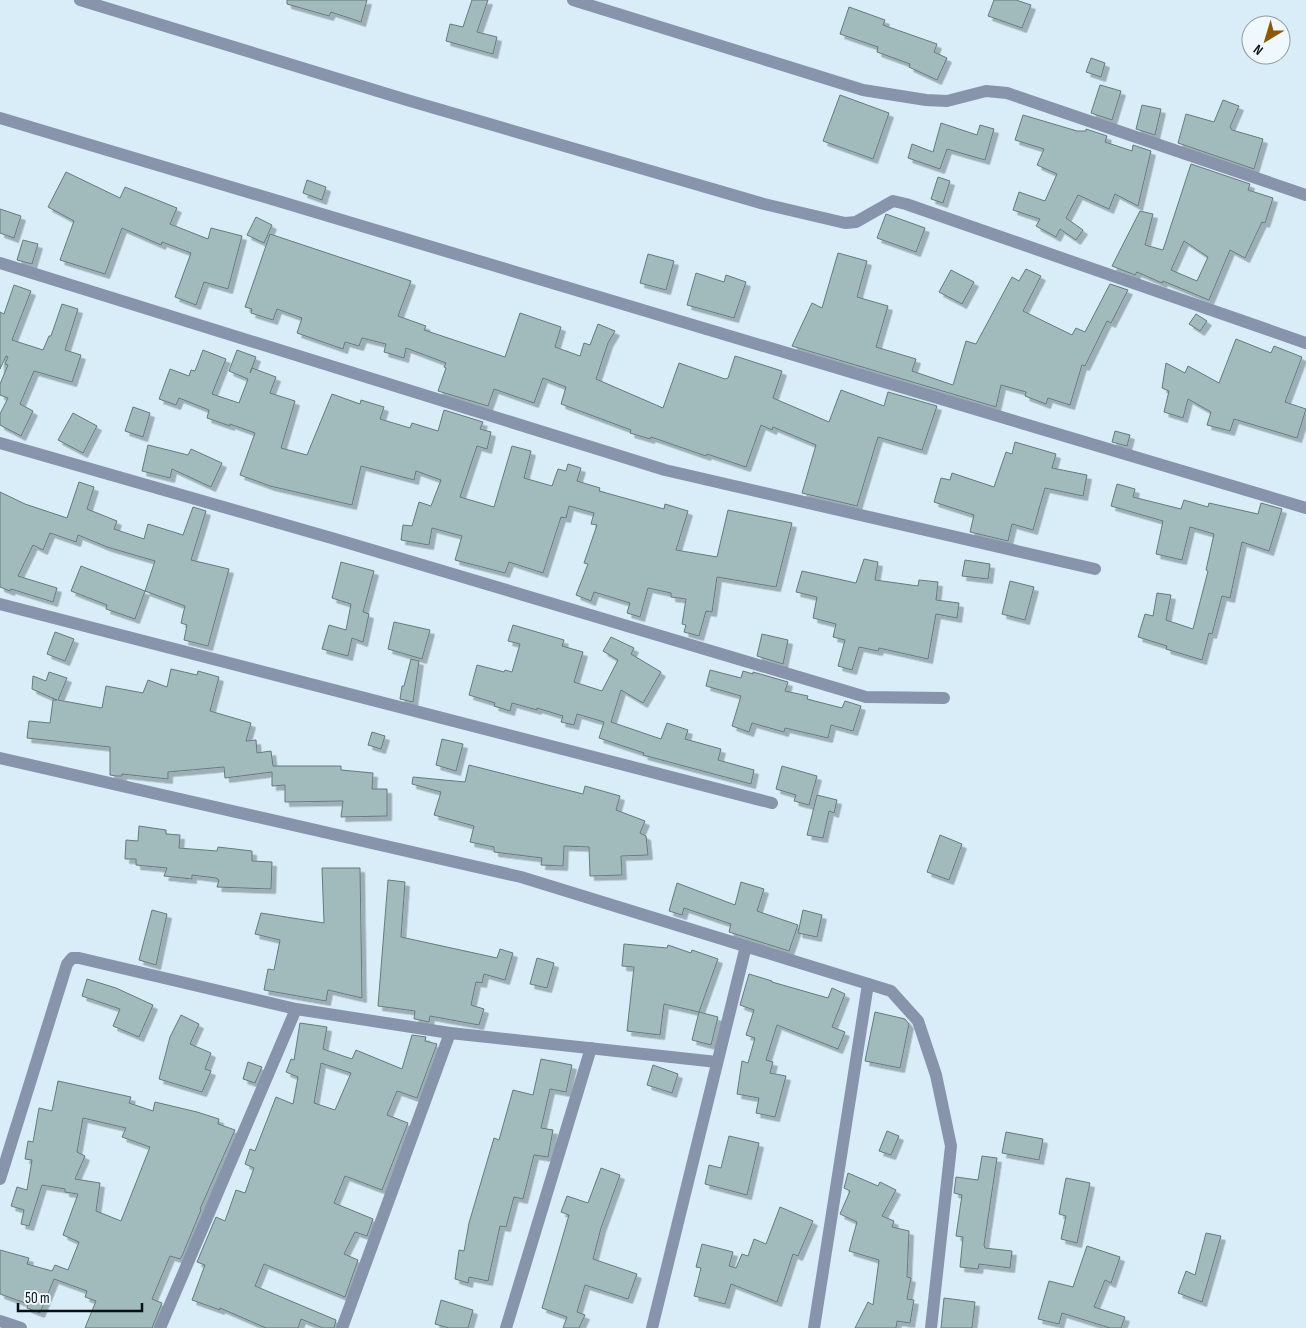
<svg xmlns="http://www.w3.org/2000/svg" width="1306" height="1328" viewBox="0 0 1306 1328" font-family="'Sofia Sans Condensed',sans-serif">
<defs>
<filter id="shadow"><feDropShadow dx="4.5" dy="4.5" stdDeviation="0" flood-color="#0004"/></filter>
</defs>
<rect width="100%" height="100%" fill="#d8edf8"/>
<g fill="#a1babb" stroke="#647b7c" fill-rule="evenodd" filter="url(#shadow)">
<polygon points="287,0 367,0 361,22 331,12 329,16 287,4"/>
<polygon points="472,0 488,0 477,32 497,37 493,54 446,41 450,24 463,27"/>
<polygon points="994,0 1016,0 1031,5 1022,28 988,16"/>
<polygon points="849,7 885,20 883,25 937,44 934,52 947,58 937,80 909,67 910,64 877,52 878,47 840,34"/>
<polygon points="1091,58 1105,63 1101,77 1086,72"/>
<polygon points="1100,85 1121,91 1112,120 1091,113"/>
<polygon points="840,95 889,113 873,159 823,141"/>
<polygon points="1223,100 1239,106 1230,127 1232,130 1263,139 1254,169 1178,143 1186,114 1214,122"/>
<polygon points="1142,105 1161,109 1155,135 1136,129"/>
<polygon points="1023,115 1077,131 1086,131 1086,129 1107,136 1105,142 1132,151 1133,145 1151,151 1138,206 1115,194 1109,209 1078,195 1066,218 1083,230 1076,240 1060,229 1056,237 1036,226 1040,219 1013,210 1019,192 1045,201 1057,174 1037,165 1044,149 1015,140"/>
<polygon points="941,123 977,135 980,125 994,129 985,160 947,149 940,169 908,158 912,144 933,152"/>
<path d="M1191,164L1250,184L1248,190L1273,198L1265,223L1262,222L1245,258L1230,250L1209,300L1163,281L1162,283L1137,272L1135,275L1112,266L1140,211L1153,214L1145,245L1163,250ZM1184,241L1208,257L1197,281L1171,270Z"/>
<polygon points="66,172 120,198 125,187 177,208 170,224 208,239 211,228 242,236 228,289 204,282 196,305 175,297 191,253 162,242 161,245 122,228 105,274 60,260 74,221 48,207"/>
<polygon points="938,177 950,181 943,203 931,199"/>
<polygon points="307,180 326,187 322,200 303,193"/>
<polygon points="0,209 21,216 14,238 0,233"/>
<polygon points="886,214 925,228 916,252 877,238"/>
<polygon points="256,217 272,225 264,243 247,235"/>
<polygon points="270,234 411,281 398,316 426,326 424,330 505,357 520,313 561,327 555,347 580,356 584,343 590,345 598,324 615,331 608,343 596,379 663,408 679,363 725,379 728,378 735,356 782,371 773,398 829,422 841,390 884,406 888,392 937,406 922,450 878,437 857,506 802,493 816,445 773,427 772,430 761,425 746,467 707,454 706,456 651,437 650,439 630,433 631,430 561,404 566,387 543,378 534,403 494,389 488,406 438,391 446,368 444,367 446,363 406,348 404,358 384,352 386,344 362,338 359,346 345,342 343,349 297,333 302,318 277,309 273,320 251,313 252,309 245,307"/>
<polygon points="23,240 38,244 32,264 17,260"/>
<polygon points="838,253 867,261 857,297 888,306 876,347 916,359 912,371 953,385 966,341 976,344 1012,277 1019,281 1026,269 1041,276 1023,311 1072,335 1076,328 1085,332 1110,284 1128,290 1111,323 1107,321 1085,366 1082,365 1070,405 1048,398 1046,404 1025,396 1026,392 1001,385 996,407 792,346 812,303 822,308"/>
<polygon points="648,254 674,261 666,290 640,283"/>
<polygon points="951,270 974,282 962,304 939,292"/>
<polygon points="696,273 724,282 726,275 746,282 734,318 687,305"/>
<polygon points="14,285 31,291 12,340 43,350 49,336 51,336 62,304 78,309 65,350 81,355 72,382 34,371 20,404 33,411 21,436 0,425 0,414 8,398 0,395 0,384 8,365 5,364 8,357 6,356 0,369 0,312 4,314"/>
<polygon points="1196,314 1207,321 1200,331 1189,324"/>
<polygon points="1236,339 1271,353 1274,346 1302,357 1285,402 1306,409 1297,438 1234,419 1230,431 1207,425 1211,412 1188,399 1183,418 1164,412 1169,391 1162,388 1166,363 1185,373 1188,366 1219,383"/>
<polygon points="203,350 226,359 212,394 239,403 248,379 229,371 237,350 256,357 250,373 252,368 276,377 270,393 295,401 281,448 307,455 332,394 360,404 361,400 384,407 380,419 410,428 412,423 438,431 444,410 483,422 480,429 491,432 487,449 477,446 460,497 494,507 512,446 531,451 524,478 552,486 558,469 566,471 568,464 581,468 577,481 600,488 599,491 664,509 665,504 688,511 676,550 717,557 728,510 792,523 776,587 717,577 712,612 706,611 699,636 684,632 686,625 682,624 686,599 671,597 671,593 648,588 640,617 627,613 630,603 594,592 591,601 576,595 588,564 584,563 597,525 591,524 594,513 569,506 566,518 561,517 543,573 509,562 505,573 455,560 462,536 432,528 429,545 401,540 403,525 412,526 419,502 431,506 441,480 416,471 414,480 361,466 352,505 270,486 240,475 255,433 230,424 230,426 207,418 209,410 179,398 176,405 159,399 170,369 189,376 191,370 195,371"/>
<polygon points="133,407 150,413 143,437 125,431"/>
<polygon points="73,413 97,426 83,453 58,440"/>
<polygon points="1115,431 1130,435 1127,446 1112,442"/>
<polygon points="1015,442 1056,454 1052,468 1087,475 1083,496 1045,488 1033,530 1012,524 1008,541 970,532 974,515 934,502 941,478 950,480 952,473 994,487 1006,452 1012,454"/>
<polygon points="148,445 188,455 191,449 222,463 211,487 172,469 170,478 142,471"/>
<polygon points="79,482 94,487 87,509 117,521 114,529 144,539 148,524 183,535 193,507 206,511 191,560 229,569 208,646 184,640 187,625 181,623 185,606 145,591 155,561 107,547 78,535 76,542 50,533 43,550 33,545 18,576 57,588 53,602 11,589 10,591 0,587 0,492 25,504 67,518"/>
<polygon points="1117,484 1135,489 1133,497 1181,509 1184,500 1208,507 1209,503 1258,514 1261,503 1282,509 1269,551 1242,542 1230,598 1222,596 1212,634 1209,633 1202,660 1166,649 1167,646 1138,637 1145,614 1153,616 1157,593 1171,595 1166,620 1193,629 1208,571 1206,570 1214,534 1190,527 1182,560 1156,554 1163,521 1111,506"/>
<polygon points="864,559 878,562 875,580 918,586 919,580 938,582 936,600 959,603 957,618 936,614 928,659 879,648 878,651 859,647 852,670 838,666 845,640 833,637 836,624 813,618 817,597 796,592 802,571 856,583"/>
<polygon points="965,560 990,564 988,579 962,576"/>
<polygon points="341,562 374,571 363,612 369,614 363,642 352,638 348,656 322,649 329,625 346,630 351,604 332,598"/>
<polygon points="81,566 145,591 135,619 106,609 107,605 71,591"/>
<polygon points="1010,581 1034,587 1025,620 1002,614"/>
<polygon points="394,622 430,630 422,659 388,649"/>
<polygon points="513,625 564,640 562,646 583,652 574,682 602,691 618,660 603,651 611,637 634,648 631,654 661,672 643,703 621,690 611,722 661,739 667,723 688,730 685,739 721,749 718,760 754,770 751,784 643,755 644,753 599,738 604,722 577,714 574,725 561,722 563,716 537,708 537,710 512,703 510,711 494,706 495,703 469,695 477,665 504,672 505,670 512,672 520,644 508,641"/>
<polygon points="55,632 74,639 65,661 47,654"/>
<polygon points="762,634 788,640 783,664 757,656"/>
<polygon points="411,659 419,661 413,702 400,699 402,686 404,686"/>
<polygon points="171,669 197,675 198,671 219,677 210,711 251,723 246,741 256,740 257,753 271,751 273,766 341,766 341,770 373,773 372,789 387,789 387,816 341,817 343,801 285,802 285,785 272,786 272,772 225,778 224,767 168,772 168,779 122,774 122,776 116,776 110,775 110,747 27,738 29,721 50,723 53,700 57,700 32,689 33,676 46,681 49,672 67,678 58,700 102,708 106,686 143,693 148,680 167,687"/>
<polygon points="710,670 741,678 743,671 753,674 753,672 788,682 785,691 808,696 807,699 842,708 845,701 861,706 853,731 831,725 828,738 785,728 784,732 752,723 749,732 732,726 741,696 706,686"/>
<polygon points="372,732 385,736 381,749 368,745"/>
<polygon points="442,739 463,744 456,771 436,765"/>
<polygon points="469,765 583,794 585,786 620,796 616,810 645,821 640,833 646,836 648,855 621,856 622,875 590,876 589,847 564,846 563,866 541,865 542,858 494,852 494,847 470,842 474,826 434,815 441,792 412,784 413,777 465,782"/>
<polygon points="782,766 817,776 809,805 794,801 796,795 776,789"/>
<polygon points="817,795 837,800 834,813 829,811 823,838 807,835"/>
<polygon points="139,826 166,830 166,834 180,835 179,848 217,851 218,847 252,851 252,861 272,862 271,889 217,887 219,880 216,878 192,875 192,879 164,876 167,868 136,865 136,859 125,859 126,840 138,841"/>
<polygon points="940,835 962,844 949,880 927,872"/>
<polygon points="322,868 360,868 362,998 328,990 326,1001 264,990 268,969 274,970 280,940 255,934 261,913 324,923"/>
<polygon points="388,880 405,882 401,937 497,958 500,949 513,953 505,980 484,974 482,983 476,982 471,1005 484,1009 479,1025 430,1016 429,1022 415,1019 414,1019 415,1011 378,1006"/>
<polygon points="741,882 764,889 757,911 798,925 789,951 729,932 731,924 684,908 682,915 669,911 677,883 735,905"/>
<polygon points="152,910 167,914 156,965 139,960"/>
<polygon points="803,910 822,915 817,937 798,933"/>
<polygon points="624,944 667,948 668,945 691,953 692,950 718,959 699,1012 664,1004 660,1035 627,1031 634,967 622,966"/>
<polygon points="537,958 554,963 547,988 530,984"/>
<polygon points="749,974 772,981 772,982 828,998 832,988 845,994 832,1027 845,1032 838,1049 777,1025 766,1060 773,1062 770,1073 786,1076 775,1117 756,1113 759,1098 737,1094 742,1061 748,1063 755,1038 746,1035 754,1010 740,1005"/>
<polygon points="87,979 116,988 153,1005 139,1037 113,1026 120,1009 82,996"/>
<polygon points="699,1012 718,1017 711,1045 692,1040"/>
<polygon points="875,1012 905,1019 909,1024 900,1068 865,1061"/>
<polygon points="181,1015 199,1024 190,1044 211,1053 205,1069 211,1071 202,1092 159,1079 170,1037"/>
<path d="M300,1023L327,1027L323,1049L352,1059L356,1050L402,1069L412,1035L426,1037L425,1041L437,1044L417,1098L397,1091L387,1115L408,1123L382,1190L345,1176L334,1203L373,1219L367,1236L355,1232L344,1254L358,1260L345,1297L264,1264L255,1286L336,1320L334,1328H323L301,1319L298,1328H266L220,1308V1310L192,1300L205,1265L197,1262L216,1217L225,1221L236,1190L245,1193L254,1168L245,1164L250,1149L255,1151L276,1097L293,1104L298,1077L286,1072L291,1059L294,1060ZM321,1063L351,1073L335,1110L314,1103Z"/>
<polygon points="541,1059 572,1065 566,1092 550,1089 541,1128 553,1130 548,1157 534,1155 523,1199 514,1197 506,1227 500,1226 488,1281 469,1277 468,1283 455,1279 459,1250 464,1251 469,1223 494,1138 499,1140 513,1090 533,1095"/>
<polygon points="248,1062 262,1067 255,1083 243,1079"/>
<polygon points="653,1065 678,1074 672,1093 647,1085"/>
<path d="M58,1081L131,1097L129,1103L153,1111L155,1102L197,1112L219,1119L218,1124L235,1130L200,1209L201,1210L182,1256L180,1259L170,1256L152,1299L162,1303L152,1328H85L96,1301L85,1297L87,1291L54,1279L40,1313L27,1308L28,1304L0,1294V1250L29,1258L27,1264L52,1271L55,1265L68,1270L79,1242L63,1235L78,1194L65,1192V1189L42,1185L29,1226L21,1224L24,1210L11,1206L17,1187L27,1190L32,1160L25,1159L28,1141L33,1142L39,1108L52,1111ZM83,1118L126,1128L122,1137L150,1147L121,1221L96,1211L100,1183L75,1179L85,1156L77,1152Z"/>
<polygon points="887,1131 899,1136 891,1155 879,1151"/>
<polygon points="1006,1132 1043,1139 1039,1160 1002,1153"/>
<polygon points="729,1136 759,1143 747,1195 705,1184 709,1165 721,1168"/>
<polygon points="982,1156 997,1158 984,1245 985,1248 1012,1251 1010,1268 979,1264 978,1269 960,1267 963,1237 956,1236 962,1195 954,1193 956,1177 978,1180"/>
<polygon points="601,1168 620,1175 601,1228 593,1259 637,1274 628,1299 585,1285 577,1312 585,1315 579,1328 563,1328 567,1317 542,1308 569,1215 561,1212 567,1196 588,1203"/>
<polygon points="848,1173 878,1186 880,1182 896,1190 882,1216 894,1221 892,1227 909,1231 907,1277 911,1278 907,1299 914,1300 910,1323 897,1321 896,1328 855,1328 868,1302 873,1305 879,1260 849,1251 857,1222 840,1214 850,1191 844,1188"/>
<polygon points="1066,1178 1090,1183 1077,1243 1061,1239 1066,1216 1059,1214"/>
<polygon points="780,1207 813,1221 798,1256 793,1254 777,1302 731,1284 725,1304 694,1296 701,1268 696,1267 702,1244 733,1252 729,1266 736,1268 742,1254 748,1256 754,1239 766,1244"/>
<polygon points="1206,1233 1221,1236 1202,1302 1178,1293 1186,1271 1195,1275"/>
<polygon points="1087,1246 1120,1257 1111,1283 1105,1280 1094,1307 1125,1317 1121,1328 1110,1328 1062,1313 1059,1324 1038,1319 1049,1281 1073,1287"/>
<polygon points="944,1298 975,1302 972,1328 941,1328"/>
<polygon points="441,1300 473,1310 468,1328 449,1328 435,1324"/>
</g>
<g fill="none" stroke-linecap="round" stroke-linejoin="round">
<g stroke="#8794ab" stroke-width="12">
<polyline points="80,0 407,100 764,204 845,223 856,222 893,201 906,204 1306,343"/>
<polyline points="573,0 863,90 926,100 947,101 986,91 1007,93 1306,195"/>
<polyline points="0,118 1306,508"/>
<polyline points="0,263 665,470 1095,569"/>
<polyline points="0,443 335,539 866,697 944,698"/>
<polyline points="0,604 772,803"/>
<polyline points="0,758 521,877 891,991 918,1021 936,1075 951,1146 931,1328"/>
<polyline points="0,1179 67,964 72,958 79,958 296,1009 450,1033 717,1062"/>
<polyline points="0,1321 21,1328"/>
<polyline points="160,1328 296,1009"/>
<polyline points="342,1328 450,1033"/>
<polyline points="506,1328 591,1048"/>
<polyline points="652,1328 746,946"/>
<polyline points="814,1328 868,984"/>
</g>
</g>
<g transform="translate(1266 40) rotate(218)"><circle r="24" fill="#eff8fc" stroke="#939b9f"/>
<path d="M0-4L9 19L0 12L-9 19Z" fill="#8c5904"/>
<text y="-8" font-size="14" font-weight="bold" text-anchor="middle" fill="#091014">N</text>
</g>
<path d="M18 1303v8h124v-8" fill="none" stroke="#091014" stroke-width="2.5"/>
<text x="25" y="1303" font-size="15" fill="#091014" stroke="#eff8fc" stroke-width="4" paint-order="stroke">50 m</text>
</svg>
